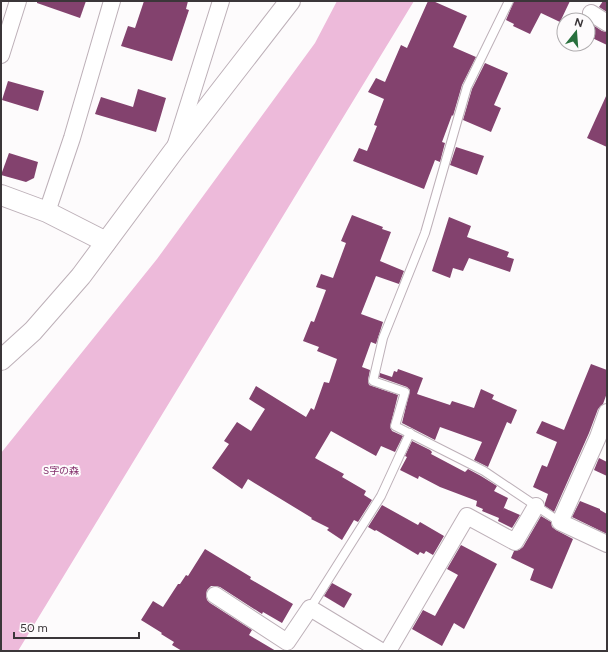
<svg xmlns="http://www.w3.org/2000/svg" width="608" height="652" viewBox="0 0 608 652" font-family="Figtree,'Noto Sans JP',sans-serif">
<rect width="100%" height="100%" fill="#fdfbfc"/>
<polygon fill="#edbada" points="337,1 414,1 18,651 1,651 1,453 157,259 315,43"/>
<g fill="#83426e">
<polygon points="37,1 86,1 80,18 37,3"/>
<polygon points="144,1 188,1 186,9 189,10 172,61 121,46 128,26 135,28"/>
<polygon points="428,1 433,1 467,16 453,47 476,57 462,85 453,116 452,115 442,142 445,143 440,162 435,160 424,189 353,161 359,148 367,151 377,126 374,125 384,99 368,92 376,78 385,82 401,45 407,48"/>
<polygon points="514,1 570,1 560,22 541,13 530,34 513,26 514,24 506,20"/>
<polygon points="603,1 607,1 607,12 599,7"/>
<polygon points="590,23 602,31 607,32 607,45 588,36 588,26"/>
<polygon points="485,63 508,73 494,105 501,108 491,132 463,120 472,89"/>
<polygon points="8,81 44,91 38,111 2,100"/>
<polygon points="138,89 166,98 156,132 95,114 101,97 133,107"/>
<polygon points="607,94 607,147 587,138"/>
<polygon points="456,147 484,156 477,175 450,165"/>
<polygon points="9,153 38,162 34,178 26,182 1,175"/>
<polygon points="352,215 383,227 382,229 391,232 380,261 404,271 399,284 376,276 361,314 383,322 376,344 371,342 362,367 370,370 368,380 369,385 398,395 390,427 392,431 403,436 395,452 381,446 376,456 331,431 315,458 344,474 342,477 366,491 364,495 372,500 358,522 354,520 342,540 327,530 329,528 311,519 312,518 248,479 242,489 212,468 229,444 224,441 237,422 251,431 265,409 249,399 256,386 306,417 311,408 314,410 324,382 329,383 337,359 317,351 319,347 303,341 311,321 314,322 326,290 316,287 321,274 333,278 346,243 341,241"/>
<polygon points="449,217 471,226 467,237 509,252 507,257 514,259 510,272 469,258 463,271 453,268 450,278 432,271"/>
<polygon points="591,364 607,370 607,393 603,404 598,409 589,433 554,512 545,506 545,503 548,494 533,487 542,465 547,467 557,442 536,433 542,421 564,430"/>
<polygon points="398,369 423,378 417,394 450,405 452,401 474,408 481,389 494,395 492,399 517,410 511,424 507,422 488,467 474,460 482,442 440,427 435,440 402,423 410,390 407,387 379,377 380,373 392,377 394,371 397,372"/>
<polygon points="412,441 430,450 432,452 431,454 465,472 468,469 481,476 497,486 494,491 508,498 503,510 504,508 520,515 512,528 498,521 499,518 482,511 483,509 476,506 477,501 440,487 419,476 418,479 400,470 407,457 405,456"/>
<polygon points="599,458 607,462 607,476 594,470"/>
<polygon points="580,501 600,509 600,510 607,514 607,534 572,517"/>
<polygon points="382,505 418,525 420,522 444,536 433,555 426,551 424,554 420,552 418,555 376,530 375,531 368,527"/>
<polygon points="541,516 551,522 552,527 556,530 573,539 552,589 530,580 534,569 511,558 514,551 519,550 523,547"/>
<polygon points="461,545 497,564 464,629 454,623 442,646 412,629 423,610 435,616 458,575 447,569"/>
<polygon points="205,549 251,577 250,579 293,604 282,623 263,612 262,614 220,587 215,586 211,586 207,590 206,595 207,600 210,603 252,630 249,635 276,651 182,651 172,645 174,642 161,634 162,633 141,620 153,601 163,607 178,584 180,584 186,575 188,576"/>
<polygon points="332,583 352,594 344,608 324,596"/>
</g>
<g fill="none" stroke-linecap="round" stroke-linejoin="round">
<defs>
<g id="service">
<polyline points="509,1 467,87 425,233 383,338 373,381 405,392 395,426 484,471 560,522"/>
<polyline points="309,610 381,496 410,433"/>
</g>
<g id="minor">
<polyline points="591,13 607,23"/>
<polyline points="1,55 18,1"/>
<polyline points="176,144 221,1"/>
<polyline points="47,212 72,138 112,1"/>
<polyline points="607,412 598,437 560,522 607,544"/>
<polyline points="215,595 287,642 310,608 381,651"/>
<polyline points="388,651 467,516 515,542 536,506"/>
</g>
<g id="tertiary">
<polyline points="1,195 47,212 106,242"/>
<polyline points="1,360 33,331 81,276 173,152 290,1"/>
</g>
</defs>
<use href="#service" stroke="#bdb0b8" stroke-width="10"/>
<use href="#minor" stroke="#bdb0b8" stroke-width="18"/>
<use href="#tertiary" stroke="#bdb0b8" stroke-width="22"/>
<use href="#service" stroke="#fff" stroke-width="8"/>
<use href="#minor" stroke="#fff" stroke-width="16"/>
<use href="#tertiary" stroke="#fff" stroke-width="20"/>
</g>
<g text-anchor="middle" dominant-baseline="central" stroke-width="4" stroke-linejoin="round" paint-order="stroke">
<g font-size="10" fill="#84306c" stroke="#fdfbfc">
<text x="61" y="470">S字の森</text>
</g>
</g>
<rect width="608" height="652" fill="none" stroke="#3b3639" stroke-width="4"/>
<g transform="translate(576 32) rotate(17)"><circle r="19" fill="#fdfbfc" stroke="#afacae"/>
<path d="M0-3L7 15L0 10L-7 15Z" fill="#28703d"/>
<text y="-6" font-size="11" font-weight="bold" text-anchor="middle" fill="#3b3639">N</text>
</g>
<path d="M14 632v6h125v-6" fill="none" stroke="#3b3639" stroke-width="2"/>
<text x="20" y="632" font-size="12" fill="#3b3639" stroke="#fdfbfc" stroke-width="3" paint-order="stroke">50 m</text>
</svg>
